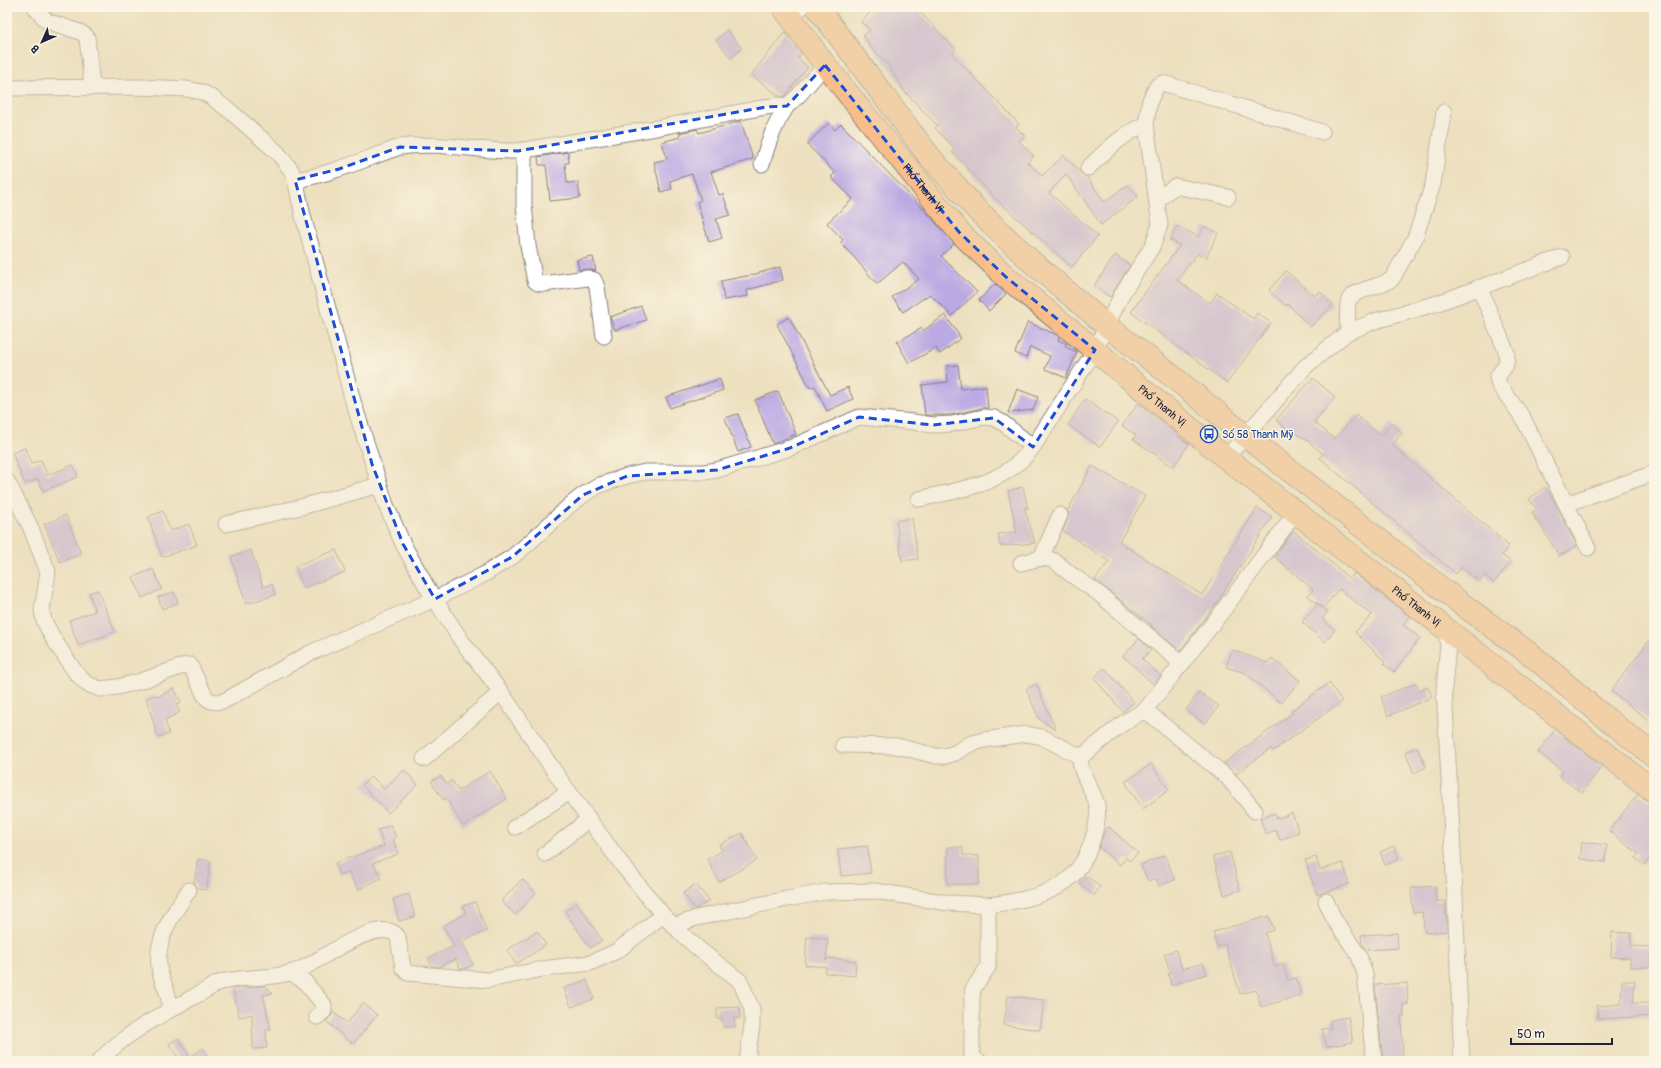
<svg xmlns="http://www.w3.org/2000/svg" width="1661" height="1068" viewBox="0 0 1661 1068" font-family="Pangolin,sans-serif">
<rect width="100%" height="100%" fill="#fcf5e5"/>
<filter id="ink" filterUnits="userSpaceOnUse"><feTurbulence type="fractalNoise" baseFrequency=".025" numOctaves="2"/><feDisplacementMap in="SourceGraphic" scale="8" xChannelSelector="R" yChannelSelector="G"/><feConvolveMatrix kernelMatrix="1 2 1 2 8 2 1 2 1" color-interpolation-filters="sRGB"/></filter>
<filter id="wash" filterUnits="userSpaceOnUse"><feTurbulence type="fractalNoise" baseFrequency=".012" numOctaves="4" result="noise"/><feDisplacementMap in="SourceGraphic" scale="16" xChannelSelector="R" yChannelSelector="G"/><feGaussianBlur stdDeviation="0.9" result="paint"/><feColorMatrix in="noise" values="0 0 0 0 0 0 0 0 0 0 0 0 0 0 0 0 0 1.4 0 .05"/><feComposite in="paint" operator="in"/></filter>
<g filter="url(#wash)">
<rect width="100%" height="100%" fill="#ede0bf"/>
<g id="blocks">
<g fill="#bba9e3">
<polygon points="875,7 915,7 956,50 952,54 1019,124 1016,127 1025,136 1019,141 1034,156 1027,162 1042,176 1064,155 1082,174 1087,177 1104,202 1128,185 1138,197 1101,225 1066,174 1049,193 1098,236 1072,267 998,201 952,152 955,149 935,128 937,125 905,92 888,65 868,44 869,43 863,36 870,30 861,22"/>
<polygon points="727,30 742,48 731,58 716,40"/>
<polygon points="785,32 801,54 798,58 808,67 784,97 779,96 751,75"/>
<polygon points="741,121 753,159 711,172 719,195 723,194 730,215 716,219 722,238 709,242 697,202 701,200 692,174 670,181 672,189 661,192 654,162 667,159 662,142 680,137 679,133 697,129 699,133"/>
<polygon points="829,123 835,130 841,124 930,216 954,244 941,256 977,292 952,316 930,294 903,312 892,297 919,279 903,262 877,284 853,256 840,243 843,240 827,223 853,199 831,177 835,173 807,144"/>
<polygon points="568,152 569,163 565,163 567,183 578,182 580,198 550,201 546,165 539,165 538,157"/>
<polygon points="1177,226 1199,237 1204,226 1218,233 1206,258 1197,254 1177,280 1210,303 1217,293 1253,319 1257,313 1271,323 1227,383 1131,312 1180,245 1170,240"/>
<polygon points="1115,255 1130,265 1110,297 1094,286"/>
<polygon points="593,257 596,271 586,269 579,270 577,260"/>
<polygon points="780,267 783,280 747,290 748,296 724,300 721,281 752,275"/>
<polygon points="1286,271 1315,296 1320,291 1333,305 1310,327 1288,304 1286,306 1269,290"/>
<polygon points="995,284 1006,294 989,311 979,300"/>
<polygon points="641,306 646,320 615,330 610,317"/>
<polygon points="945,315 961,338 940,354 936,348 909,363 897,342 922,328 923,331"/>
<polygon points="789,317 830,395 848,387 853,399 827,411 815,386 810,388 777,324"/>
<polygon points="1028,322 1057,335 1059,337 1058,340 1067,344 1065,347 1077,352 1066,378 1045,369 1050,356 1030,347 1026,358 1015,353"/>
<polygon points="958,365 961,389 986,386 988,408 982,408 951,415 925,415 922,385 948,382 947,366"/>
<polygon points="1313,378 1335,397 1314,422 1335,439 1356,415 1381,436 1391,423 1402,433 1392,445 1509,546 1502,555 1511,562 1493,583 1485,575 1479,582 1462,567 1456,574 1320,458 1323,454 1302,436 1301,437 1293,431 1291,433 1276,420"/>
<polygon points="720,379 723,390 670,408 666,397"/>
<polygon points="1017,389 1038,397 1033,410 1008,413"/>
<polygon points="778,391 796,434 773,444 755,400"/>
<polygon points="1085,399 1118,422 1100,447 1068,425"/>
<polygon points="1138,403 1177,434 1176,435 1189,444 1173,467 1133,439 1136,435 1122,426"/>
<polygon points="738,414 751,447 738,452 725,418"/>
<polygon points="25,448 31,464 41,460 47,475 73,465 78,477 43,491 38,479 25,484 12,453"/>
<polygon points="1092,466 1145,496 1119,542 1202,595 1257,508 1272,517 1216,604 1180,651 1151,626 1152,625 1095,580 1109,561 1063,531 1068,518 1069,514 1066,509 1068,510"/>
<polygon points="1023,487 1028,509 1024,506 1035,543 1000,546 998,534 1017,532 1008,491"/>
<polygon points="1545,487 1553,499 1577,546 1559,556 1538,521 1537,522 1532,512 1537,510 1529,499"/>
<polygon points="163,511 170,531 189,524 197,545 162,557 148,517"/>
<polygon points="66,515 81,554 60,562 44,524"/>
<polygon points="912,518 918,559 902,561 896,521"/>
<polygon points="1294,531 1350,579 1354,573 1409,616 1403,625 1420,638 1394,672 1384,664 1385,662 1355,632 1372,615 1339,589 1323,608 1308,596 1313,590 1274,556"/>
<polygon points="251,550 263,587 272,584 275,595 246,604 231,557"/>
<polygon points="336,550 345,572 304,588 295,566"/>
<polygon points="153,569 162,589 142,598 133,577"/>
<polygon points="98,590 115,632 78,645 69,620 95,611 89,593"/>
<polygon points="174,592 178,603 162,609 158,597"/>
<polygon points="1318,604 1328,612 1322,619 1335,630 1325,642 1302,622"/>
<polygon points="1654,634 1654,724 1611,691"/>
<polygon points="1139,639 1151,650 1142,659 1161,676 1154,685 1123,656"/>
<polygon points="1232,650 1268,663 1272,658 1300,681 1281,703 1245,673 1226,667"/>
<polygon points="1104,668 1134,702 1123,712 1094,678"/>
<polygon points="1329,683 1342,701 1273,751 1271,748 1236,774 1224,763 1293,713 1291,711"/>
<polygon points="1416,683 1420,691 1428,687 1432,697 1388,716 1381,697"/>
<polygon points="1036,684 1056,730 1039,719 1026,689"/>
<polygon points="174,688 181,702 176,704 180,712 165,720 169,734 158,737 146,698 157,695 158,697"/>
<polygon points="1199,692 1219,706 1205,724 1186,710"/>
<polygon points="1555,730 1602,766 1582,793 1559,776 1563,771 1538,752"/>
<polygon points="1417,747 1426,767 1414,773 1405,752"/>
<polygon points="1151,764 1169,790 1143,809 1125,782"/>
<polygon points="404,770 418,785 388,813 362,785 372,776 384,789"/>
<polygon points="490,771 507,799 463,826 446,798 443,800 431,781 441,776 447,784 452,780 458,791"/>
<polygon points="1638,794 1654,805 1654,853 1644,865 1635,858 1639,854 1609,831"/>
<polygon points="1275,813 1277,819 1292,813 1299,832 1280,840 1276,830 1266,834 1260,819"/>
<polygon points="391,825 396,838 393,839 398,854 373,863 381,878 358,890 349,872 339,875 335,863 384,846 378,830"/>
<polygon points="1109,827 1138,853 1130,861 1126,858 1120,865 1099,847 1103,834"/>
<polygon points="742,833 757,860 719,882 707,859 722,851 719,845"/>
<polygon points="1582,842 1607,845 1605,862 1580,859"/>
<polygon points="867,846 871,873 841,876 838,849"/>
<polygon points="1394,846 1399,859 1385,865 1380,852"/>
<polygon points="948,847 963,847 963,855 979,856 979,884 947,884"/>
<polygon points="1230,852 1240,890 1224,895 1213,856"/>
<polygon points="1165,855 1175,880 1159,886 1156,878 1148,881 1141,865"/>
<polygon points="1316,857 1320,870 1343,863 1349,884 1317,895 1305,860"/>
<polygon points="198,859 211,861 206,890 198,888 194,883"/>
<polygon points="1087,876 1100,887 1094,895 1080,884"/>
<polygon points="522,879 536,893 515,915 501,901"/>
<polygon points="696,884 709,901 698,908 695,909 683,893"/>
<polygon points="1435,886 1436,901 1445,901 1447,931 1425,933 1422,912 1413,913 1411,888"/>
<polygon points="409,894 415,917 399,921 393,899"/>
<polygon points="475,902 487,931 462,941 473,965 464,969 460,969 456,959 439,967 432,966 428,958 454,946 443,926 466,913 463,906"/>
<polygon points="577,903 602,940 590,948 565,911"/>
<polygon points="1269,916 1274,930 1265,933 1275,967 1283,964 1288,980 1296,978 1301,995 1261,1007 1256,990 1240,994 1225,944 1217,947 1213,932"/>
<polygon points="537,931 546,945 516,964 507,950"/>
<polygon points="1612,932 1631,933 1631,946 1652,947 1651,967 1630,967 1630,958 1611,957"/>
<polygon points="1397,933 1398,948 1366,950 1362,944 1361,935"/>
<polygon points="807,937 828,939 826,961 826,958 856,961 855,976 825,973 826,967 805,965"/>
<polygon points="1176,950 1182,969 1203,963 1207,974 1171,985 1168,974 1171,973 1164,954"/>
<polygon points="587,980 594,999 571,1007 564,988"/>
<polygon points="1622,981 1635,981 1633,1003 1654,1003 1654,1016 1598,1019 1597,1006 1621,1004"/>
<polygon points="1407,983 1408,1004 1403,1005 1404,1016 1401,1016 1403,1059 1383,1060 1375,985"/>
<polygon points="265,986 273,993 263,995 271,1030 266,1030 267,1048 253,1049 252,1014 239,1017 233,989"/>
<polygon points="1008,996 1044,1000 1040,1030 1004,1025"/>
<polygon points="363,1003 377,1015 353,1044 326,1021 332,1015 333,1012 347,1023"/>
<polygon points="740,1007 740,1018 734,1018 735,1027 723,1027 722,1019 717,1019 717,1008"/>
<polygon points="1348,1017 1353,1042 1327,1047 1322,1029 1331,1028 1330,1020"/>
<polygon points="178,1038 190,1057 203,1048 212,1061 180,1061 169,1044"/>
</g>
</g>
</g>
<g filter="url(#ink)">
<use href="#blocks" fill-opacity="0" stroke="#88817d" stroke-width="1"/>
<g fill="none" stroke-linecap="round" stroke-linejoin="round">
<defs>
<polyline id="service" points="794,18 808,7"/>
<g id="minor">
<polyline points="36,7 36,9 47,21 80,32 87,37 92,87"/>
<polyline points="7,88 141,87 187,89 202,92 211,97 230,111 278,153 291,170 295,179 303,216 353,401 386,505 403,544 428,589 461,640 501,692 561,781 623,866 663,915 684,936 700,950 740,981 752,1009 752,1025 747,1061"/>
<polyline points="524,150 524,204 528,246 535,281 538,283 544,284 587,278 594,280 597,287 604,336"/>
<path d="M762,164C768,143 774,125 787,106"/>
<path d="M1088,168C1106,151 1122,134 1146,124"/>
<path d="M295,180C332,174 365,159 400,147C439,141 479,152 518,151L656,128L766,107L779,105L787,106L799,95L825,65"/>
<polyline points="1157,200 1175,186 1228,197"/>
<polyline points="1479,287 1507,353 1506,365 1497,377 1499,385 1523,418 1588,548"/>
<path d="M1348,332C1348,324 1346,306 1349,300C1354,289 1381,287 1392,279L1415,238L1433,184L1444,112"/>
<polyline points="1226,458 1305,367 1348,332 1375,321 1438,303 1562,257"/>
<path d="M7,481L30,526L48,572L42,610L44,621L54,640L76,673L87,684L100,689L118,687L141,681L186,665H190L205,696C210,703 216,702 224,701L310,653L435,599L483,575L512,557L529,543L569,506L583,495L600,485L627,476L645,472H705L717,470L790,448L859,417L913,422L933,425L952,424L984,417L994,418L1003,423L1033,447"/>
<path d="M919,499C962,489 1005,485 1033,447L1095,350L1122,294L1152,247L1160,225L1146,124L1150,100L1157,86L1163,83L1322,132"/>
<polyline points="1566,504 1654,473"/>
<polyline points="226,524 301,507 379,485"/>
<polyline points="1041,558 1060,515"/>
<polyline points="1021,563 1041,558 1049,559 1055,561 1069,573 1098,593 1182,664"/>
<polyline points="1445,630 1448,644 1444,689 1453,851 1462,1061"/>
<polyline points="1145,710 1228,778 1255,811"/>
<polyline points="843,745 897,746 936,756 945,756 955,753 970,744 984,740 1026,734 1042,737 1081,757"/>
<polyline points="424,759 501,692"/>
<polyline points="515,827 569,792"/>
<polyline points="545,854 589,819"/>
<polyline points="1326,901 1334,919 1359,956 1365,974 1374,1061"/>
<polyline points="674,926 696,918 787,899 825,892 875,891 949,903 988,905"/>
<polyline points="292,973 305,982 324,1005 324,1011 317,1017"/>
<path d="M168,1011C172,998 164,986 160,973C153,941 172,915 189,890"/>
<path d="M99,1061C131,1027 178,1007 218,983C245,974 276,982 305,967C322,959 382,914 398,937L403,968L408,973L488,980L543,969L590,963L617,951L663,915"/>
<path d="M979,1061L976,1060L972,1055V998L973,989L988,967V905C1000,904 1012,902 1024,899C1061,891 1082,875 1093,838C1096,828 1099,816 1097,805C1094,791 1077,770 1081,757L1122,724L1145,710L1215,621L1296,512"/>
</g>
<g id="primary">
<path id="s1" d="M783,7L825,65L959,232L1006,277L1226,458L1654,791"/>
<polyline points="817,7 929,156 977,210 1033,263 1107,326 1172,376 1257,445 1459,602 1534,657 1602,715 1654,756"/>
</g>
</defs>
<use href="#service" stroke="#88817d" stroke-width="9"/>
<use href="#minor" stroke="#88817d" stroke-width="17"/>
<use href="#primary" stroke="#88817d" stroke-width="24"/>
<use href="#service" stroke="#fff" stroke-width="7"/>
<use href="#minor" stroke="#fff" stroke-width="15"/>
<use href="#primary" stroke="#f9bd89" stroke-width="22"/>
</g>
</g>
<path d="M0 0H1661V1068H0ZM825,65L959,232L1006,277L1095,350L1033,447L994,418L933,425L859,417L790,448L717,470L627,476L583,495L512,557L435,599L403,544L372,464L295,180L339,169L400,147L518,151L766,107L787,106Z" fill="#ede0bf" fill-opacity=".55" fill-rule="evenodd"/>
<path fill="none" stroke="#1d4ed8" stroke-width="3" stroke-dasharray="8 5" stroke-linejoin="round" d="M825,65L959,232L1006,277L1095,350L1033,447L994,418L933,425L859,417L790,448L717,470L627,476L583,495L512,557L435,599L403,544L372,464L295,180L339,169L400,147L518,151L766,107L787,106Z"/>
<defs>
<symbol id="bus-ring" viewBox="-11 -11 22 22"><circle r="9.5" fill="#fcf5e5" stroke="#1a4fb4" stroke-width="1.5"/><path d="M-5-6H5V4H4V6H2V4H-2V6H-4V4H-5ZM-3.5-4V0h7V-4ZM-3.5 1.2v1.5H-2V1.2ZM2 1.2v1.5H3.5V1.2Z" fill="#1a4fb4"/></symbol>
</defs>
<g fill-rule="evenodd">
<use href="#bus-ring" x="1199" y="424" width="20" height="20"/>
</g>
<g text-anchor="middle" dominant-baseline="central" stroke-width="3" stroke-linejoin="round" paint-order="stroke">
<g font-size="11" fill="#22223b" stroke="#fcf5e5">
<text stroke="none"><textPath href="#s1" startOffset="229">Phố Thanh Vị</textPath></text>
<text stroke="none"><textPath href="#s1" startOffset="553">Phố Thanh Vị</textPath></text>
<text stroke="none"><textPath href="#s1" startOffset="877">Phố Thanh Vị</textPath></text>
</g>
<g font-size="11" fill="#164399" stroke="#fcf5e5" text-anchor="start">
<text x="1222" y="434">Số 58 Thanh Mỹ</text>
</g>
</g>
<rect width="1661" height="1068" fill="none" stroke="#fcf5e5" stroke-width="24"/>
<g transform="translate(42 42) rotate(225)" stroke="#fcf5e5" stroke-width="3" paint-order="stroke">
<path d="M0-3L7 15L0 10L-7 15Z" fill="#22223b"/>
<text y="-6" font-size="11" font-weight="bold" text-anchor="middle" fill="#22223b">B</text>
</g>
<path d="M1511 1038v6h101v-6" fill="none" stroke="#22223b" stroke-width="2"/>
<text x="1517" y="1038" font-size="12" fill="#22223b" stroke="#fcf5e5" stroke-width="3" paint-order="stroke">50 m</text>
</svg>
